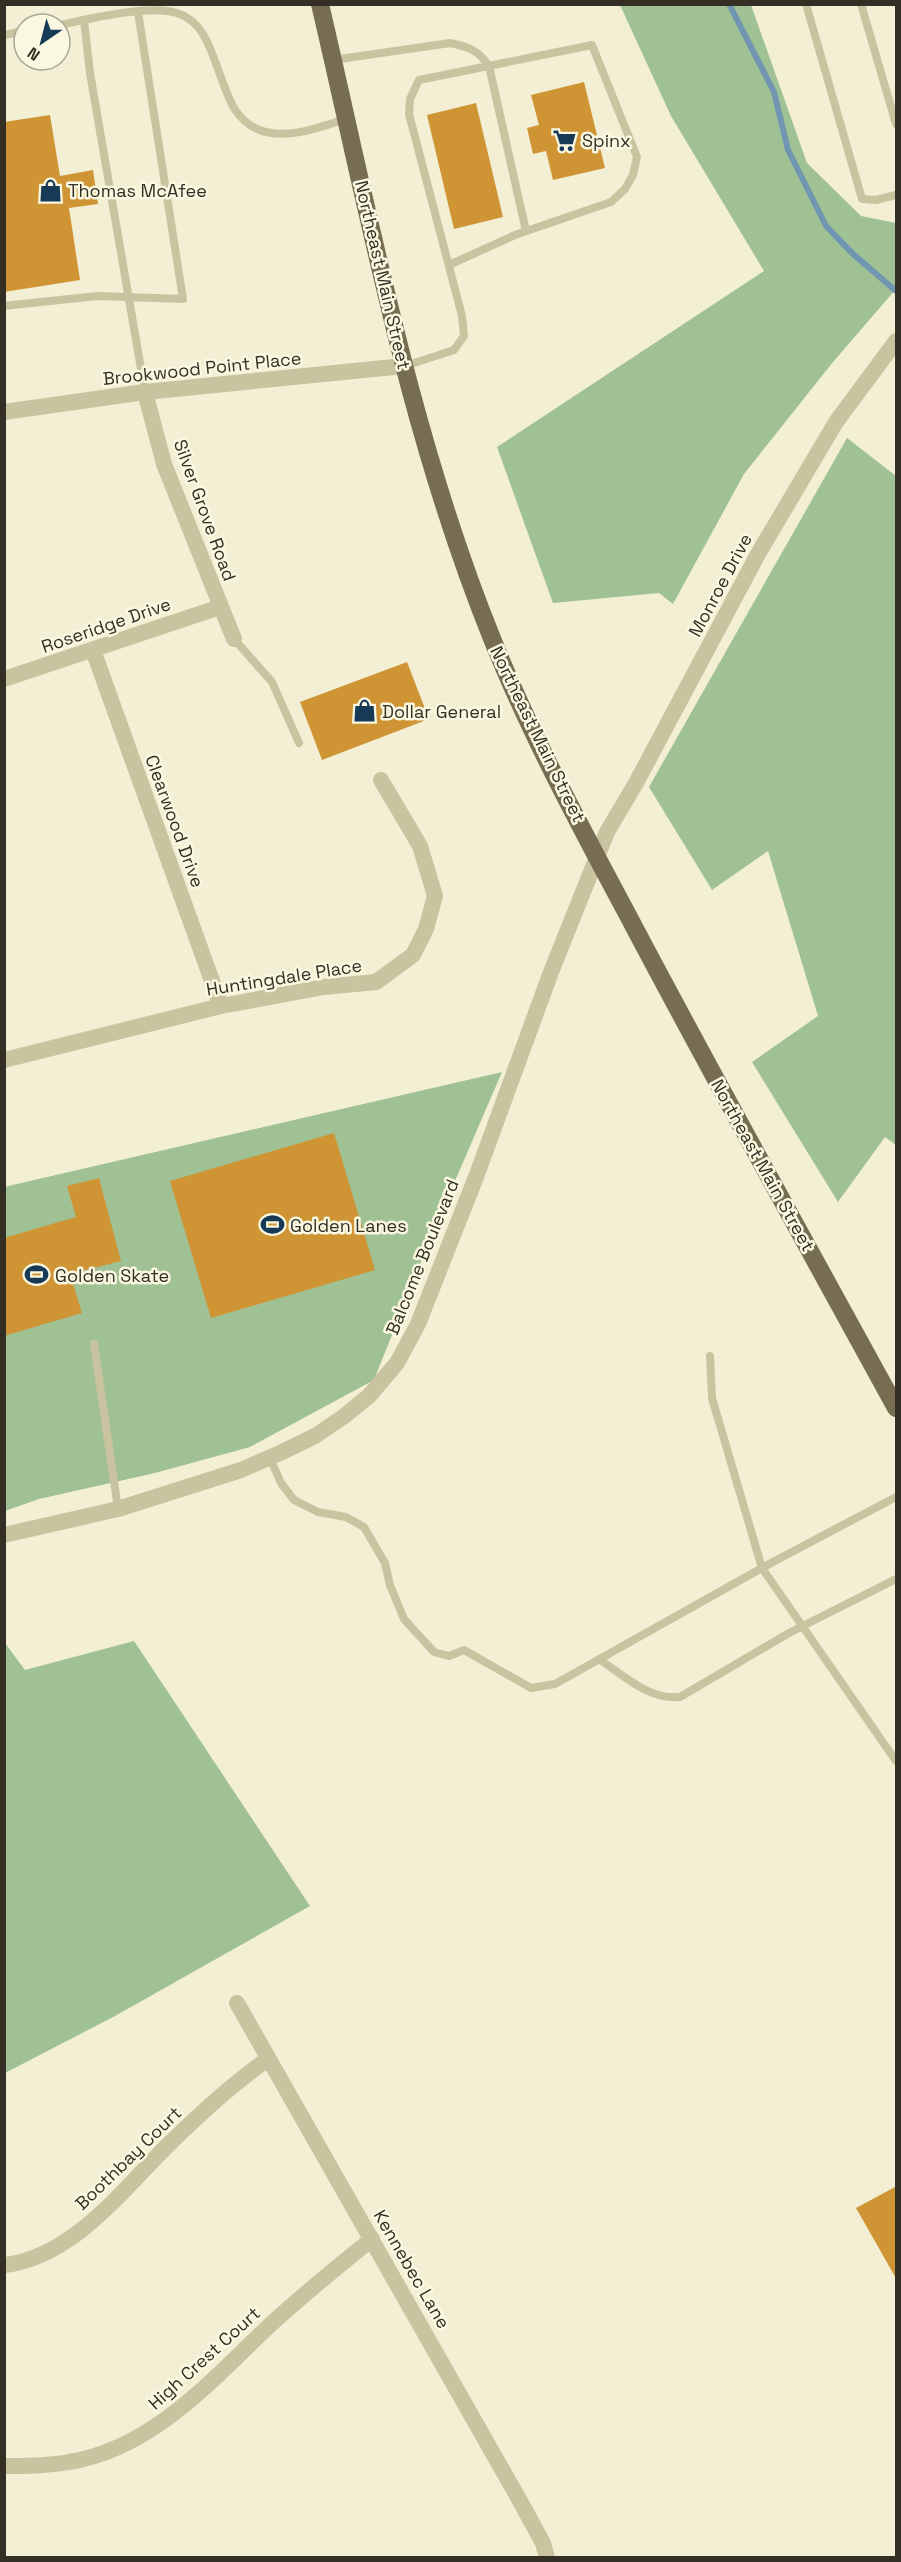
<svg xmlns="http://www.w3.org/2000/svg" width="901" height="2562" viewBox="0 0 901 2562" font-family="'Space Grotesk',sans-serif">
<rect width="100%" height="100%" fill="#f2efd4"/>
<g fill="#a0c194">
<polygon points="620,5 751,5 807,163 861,216 896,223 896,289 833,362 744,474 673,604 659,593 553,603 497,447 764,271 671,116"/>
<polygon points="847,438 896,476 896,1145 885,1137 838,1202 752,1062 818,1016 768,851 712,890 649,787"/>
<polygon points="502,1072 433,1232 374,1380 250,1447 155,1473 39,1499 5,1511 4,1187"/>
<polygon points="134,1641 310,1906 115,2016 5,2073 5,1643 25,1670"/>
</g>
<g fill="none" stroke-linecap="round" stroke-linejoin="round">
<polyline stroke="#7196b1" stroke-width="6" points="729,4 774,92 788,150 826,226 853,254 896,291"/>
</g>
<g fill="#cf9535">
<polygon points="584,82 605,168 553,180 546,151 533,154 527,128 539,125 531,95"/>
<polygon points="476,103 503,217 454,229 427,115"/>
<polygon points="50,115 60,176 93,170 98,204 69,208 80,280 4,292 4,122"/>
<polygon points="407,662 429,719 322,760 300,702"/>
<polygon points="334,1133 375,1270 211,1318 170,1181"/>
<polygon points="99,1178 121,1261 70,1274 82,1313 4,1336 4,1238 76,1217 67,1186"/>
<polygon points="897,2186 897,2280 856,2208"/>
</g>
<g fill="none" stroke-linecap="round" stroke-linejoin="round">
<g stroke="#cac3a0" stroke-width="8">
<polyline points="806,4 862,199 876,200 896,195"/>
<polyline points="861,4 896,124"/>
<polyline points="84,20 90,73 145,392"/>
<path d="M60,25C89,19 150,4 177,13C195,19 203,32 210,48C218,67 224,90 234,108C260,150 308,131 346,119"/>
<polyline points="4,35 24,31"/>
<path d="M333,60L450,43C469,47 478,50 489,66L526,231"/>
<polyline points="4,306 97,296 183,299 138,12"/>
<polyline points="405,366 454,350 464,336 462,316 409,114 410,99 419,80 592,45 637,157 633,175 625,189 611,202 515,235 449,265"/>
<polyline points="234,639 272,682 299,743"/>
<polyline points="94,1344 118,1509"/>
<polyline points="710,1356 712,1398 762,1568 896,1761"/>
<polyline points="270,1458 281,1483 294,1500 318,1512 346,1517 364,1527 385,1563 390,1585 404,1619 434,1652 449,1656 464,1650 531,1688 555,1684 771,1563 896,1497"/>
<path d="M599,1659C624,1676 649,1700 680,1697L789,1633L896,1579"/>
</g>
<g stroke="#cac3a0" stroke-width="16">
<polyline points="145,392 164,464 234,639"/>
<polyline points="4,412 145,392 404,366"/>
<polyline points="93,650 221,1006"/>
<polyline points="4,679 220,607"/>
<polyline points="4,1060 221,1006 324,987 376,982 413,955 426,929 435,896 420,846 381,780"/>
<polyline points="4,1535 118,1509 241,1470 280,1453 315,1436 343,1417 369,1396 397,1363 418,1324 476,1177 551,972 607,832 636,783 758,554 836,422 896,341"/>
<polyline points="237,2003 520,2501 543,2543 547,2558"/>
<path d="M4,2265C71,2258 122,2191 167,2146C199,2115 232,2084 268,2059"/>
<path d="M4,2466C26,2466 47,2466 69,2462C152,2449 212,2380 270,2325C303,2295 337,2267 372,2239"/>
</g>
<path stroke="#776d53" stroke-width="18" d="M320,4C370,218 410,437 493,641C532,738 583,831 632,923C718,1086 808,1247 896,1408"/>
</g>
<defs>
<symbol id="supermarket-bare" viewBox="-9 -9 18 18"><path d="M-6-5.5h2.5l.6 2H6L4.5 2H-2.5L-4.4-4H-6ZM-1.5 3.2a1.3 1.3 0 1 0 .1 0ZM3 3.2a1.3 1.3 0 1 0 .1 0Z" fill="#173a57" stroke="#faf8e0" stroke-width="2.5" paint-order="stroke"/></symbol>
<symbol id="shop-bare" viewBox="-9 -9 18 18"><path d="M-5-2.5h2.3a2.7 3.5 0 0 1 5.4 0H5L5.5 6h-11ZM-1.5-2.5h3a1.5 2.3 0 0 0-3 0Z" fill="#173a57" stroke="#faf8e0" stroke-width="2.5" paint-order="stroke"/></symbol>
<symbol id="stadium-bare" viewBox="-9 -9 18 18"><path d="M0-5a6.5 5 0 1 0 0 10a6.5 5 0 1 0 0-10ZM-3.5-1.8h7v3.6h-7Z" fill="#173a57" stroke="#faf8e0" stroke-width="2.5" paint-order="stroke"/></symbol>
</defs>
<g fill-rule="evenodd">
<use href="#supermarket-bare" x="548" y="124" width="33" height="33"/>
<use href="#shop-bare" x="34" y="174" width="33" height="33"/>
<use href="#shop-bare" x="348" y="694" width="33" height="33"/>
<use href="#stadium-bare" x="256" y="1208" width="33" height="33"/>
<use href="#stadium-bare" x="20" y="1258" width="33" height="33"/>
</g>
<g text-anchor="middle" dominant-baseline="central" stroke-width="5" stroke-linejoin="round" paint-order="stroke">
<g font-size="18" fill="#332f24" stroke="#faf8e0" text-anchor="start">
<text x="582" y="140">Spinx</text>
<text x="68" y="190">Thomas McAfee</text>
<text x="382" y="711">Dollar General</text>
<text x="290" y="1225">Golden Lanes</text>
<text x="55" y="1275">Golden Skate</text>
</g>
<g font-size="18" fill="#332f24" stroke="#faf8e0">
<text transform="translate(383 275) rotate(77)">Northeast Main Street</text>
<text transform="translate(202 368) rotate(-6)">Brookwood Point Place</text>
<text transform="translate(205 510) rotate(70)">Silver Grove Road</text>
<text transform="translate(720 585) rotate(-62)">Monroe Drive</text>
<text transform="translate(106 625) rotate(-19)">Roseridge Drive</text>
<text transform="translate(538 734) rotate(64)">Northeast Main Street</text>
<text transform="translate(175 821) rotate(70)">Clearwood Drive</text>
<text transform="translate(284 977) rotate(-9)">Huntingdale Place</text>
<text transform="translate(763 1165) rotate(61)">Northeast Main Street</text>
<text transform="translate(422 1257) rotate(-68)">Balcome Boulevard</text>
<text transform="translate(128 2158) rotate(-44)">Boothbay Court</text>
<text transform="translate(412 2269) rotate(60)">Kennebec Lane</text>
<text transform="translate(204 2358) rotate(-42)">High Crest Court</text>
</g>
</g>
<rect width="901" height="2562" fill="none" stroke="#332f24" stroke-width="12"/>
<g transform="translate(42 42) rotate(215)"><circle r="28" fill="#faf8e0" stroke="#aaa895" stroke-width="1.5"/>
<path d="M0-4.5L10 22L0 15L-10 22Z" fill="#173a57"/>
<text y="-9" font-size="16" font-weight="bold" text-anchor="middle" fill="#332f24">N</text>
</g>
</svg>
